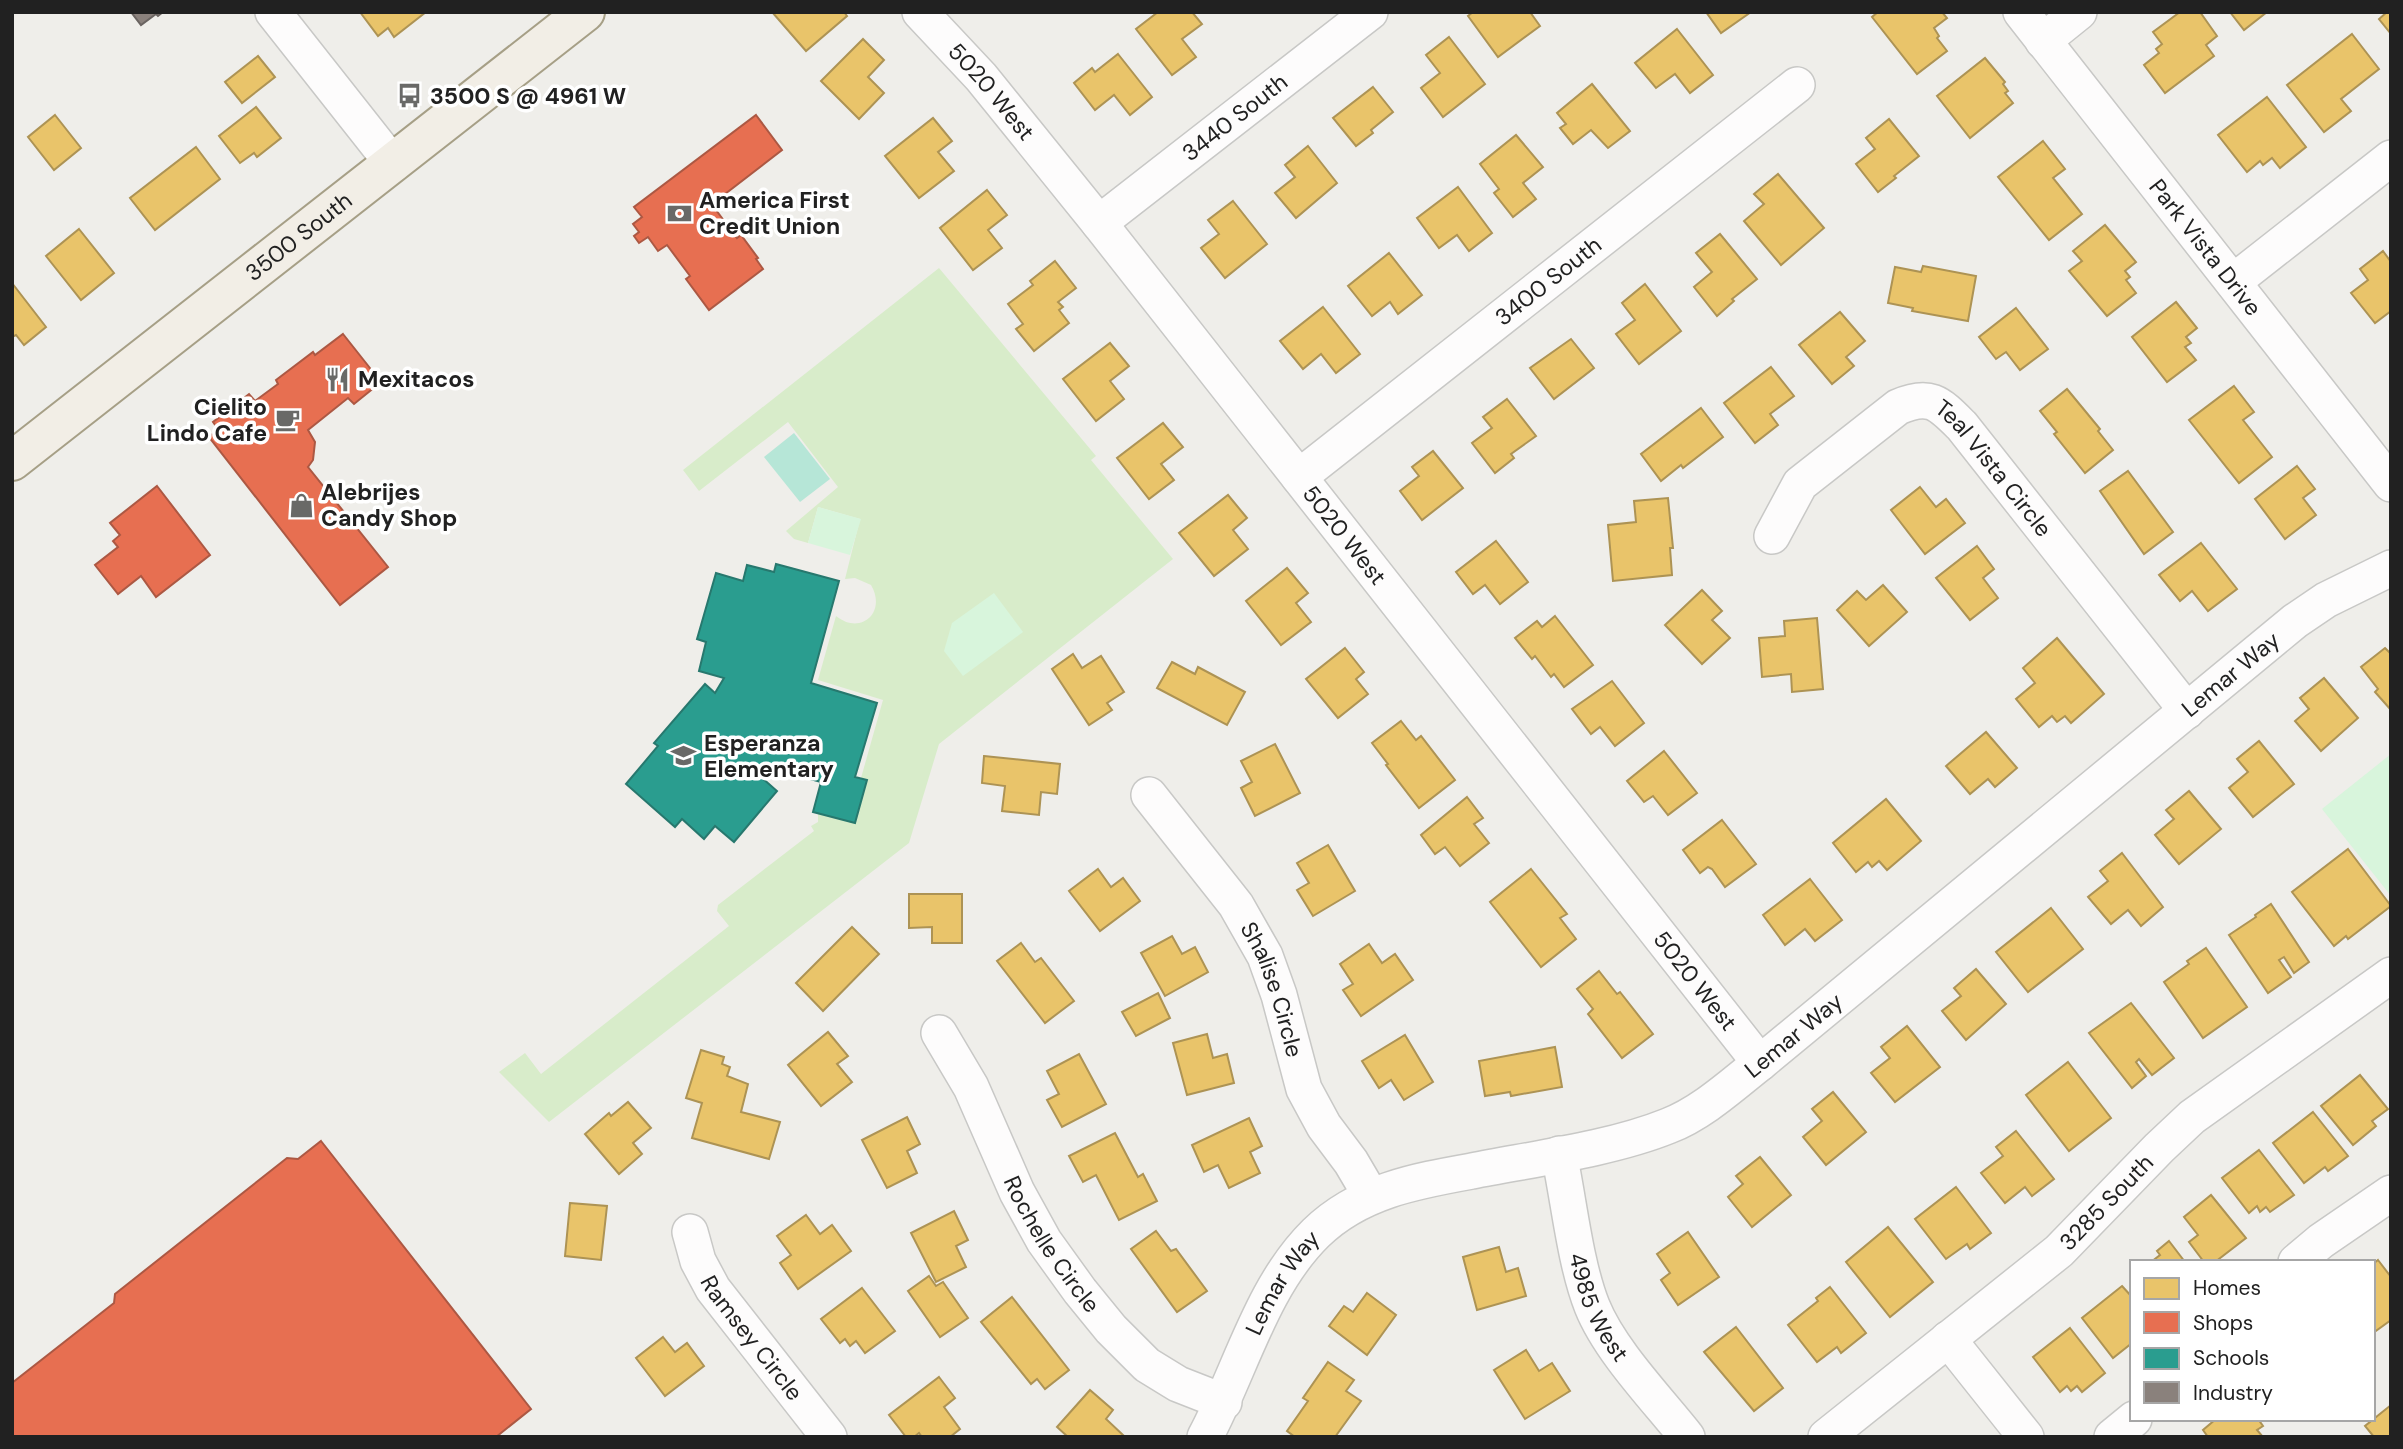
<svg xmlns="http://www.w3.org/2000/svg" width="2403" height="1449" viewBox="0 0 2403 1449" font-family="'DM Sans',sans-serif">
<rect width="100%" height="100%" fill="#efeeea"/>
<path fill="#d8ecca" d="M939,268L1096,456L1091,460L1173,559L939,744L909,843L549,1122L499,1072L525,1053L541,1074L729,926L717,911L718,905L814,831L811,826L818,822V813L855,823L867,780L861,778L883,700L818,680L836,616C861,636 887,612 871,585L855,578L845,579L860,519L818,507L808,543L794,539L786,531L838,487L788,422L699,491L683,470Z"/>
<g fill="#d8f5dc">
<polygon points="818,507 861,519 850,555 808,543"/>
<polygon points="994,593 1023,632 963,676 944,651 952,623"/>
<polygon points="2391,754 2391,896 2322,809"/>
</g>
<polygon fill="#b6e6d7" points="794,433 830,479 800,502 764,457"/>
<g fill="#e9c46a" stroke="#ad9354" stroke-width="2">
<polygon points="360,12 426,12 394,37 388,28 378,36"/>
<polygon points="772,12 844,12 847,16 806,51"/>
<polygon points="1158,12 1192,12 1202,24 1182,39 1196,57 1172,75 1136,29"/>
<polygon points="1473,12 1530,12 1540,26 1498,57 1468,16"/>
<polygon points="1706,12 1751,12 1721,33"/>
<polygon points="1878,12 1942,12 1947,18 1934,28 1939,36 1937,38 1947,51 1917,74 1872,17"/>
<polygon points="2180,12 2200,12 2217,36 2206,45 2214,56 2165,93 2144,65 2159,53 2156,49 2162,44 2153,32"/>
<polygon points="2230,12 2267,12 2244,30"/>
<polygon points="2387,12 2391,12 2391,34 2379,19"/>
<polygon points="1677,29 1713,75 1690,93 1675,74 1656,88 1635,63"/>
<polygon points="2352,34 2379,69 2341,99 2351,111 2324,132 2287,85"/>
<polygon points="1449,37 1485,84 1443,117 1421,88 1440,73 1426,55"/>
<polygon points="863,39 884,60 868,77 884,93 859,119 821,81"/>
<polygon points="1118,54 1152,97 1130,115 1114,95 1095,110 1074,83 1092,68 1095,72"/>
<polygon points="258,56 275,77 242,103 225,82"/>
<polygon points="1985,58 2005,82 2003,84 2008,91 2005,93 2013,103 1970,138 1937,96"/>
<polygon points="1592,84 1630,131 1608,148 1591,130 1573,144 1560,128 1566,124 1557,113"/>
<polygon points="1373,87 1393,112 1371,130 1373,133 1356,146 1333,118"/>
<polygon points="2267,97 2306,147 2280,168 2272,158 2263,165 2260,161 2247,172 2218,135"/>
<polygon points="256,107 281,138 257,157 254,153 240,163 219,136"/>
<polygon points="55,115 81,148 54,170 28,137"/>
<polygon points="933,118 952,141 938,152 954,171 919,198 885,156"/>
<polygon points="1889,119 1919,156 1894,176 1896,178 1878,192 1856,164 1875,149 1866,138"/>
<polygon points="1516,135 1543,167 1523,183 1536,199 1513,217 1494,193 1499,189 1480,164"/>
<polygon points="2043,141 2065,169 2053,178 2082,214 2049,240 1998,177"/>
<polygon points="1308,146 1337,183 1296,218 1275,193 1295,177 1285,165"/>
<polygon points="196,147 220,179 155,230 130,198"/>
<polygon points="1778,174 1824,228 1781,265 1744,221 1764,204 1754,194"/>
<polygon points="1458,187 1492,233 1469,251 1457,235 1439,248 1417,218"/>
<polygon points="987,190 1007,215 988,230 1002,248 973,270 940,228"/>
<polygon points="1233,201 1267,244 1225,278 1201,248 1219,234 1208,220"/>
<polygon points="2105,225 2136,262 2125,271 2130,277 2126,280 2136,293 2107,316 2069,271 2082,261 2073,251"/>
<polygon points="79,229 114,273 81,300 46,256"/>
<polygon points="1720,234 1757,279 1732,299 1734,301 1717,316 1694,287 1712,272 1696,253"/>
<polygon points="2383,251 2391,262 2391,311 2375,323 2351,293 2368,280 2360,269"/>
<polygon points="1389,253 1422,295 1398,314 1390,302 1372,316 1348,286"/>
<polygon points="1055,261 1076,288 1058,302 1063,307 1059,310 1069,323 1034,351 1016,329 1023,324 1008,304 1033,285 1030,281"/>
<polygon points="1923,266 1976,276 1968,321 1912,311 1913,308 1888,303 1895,267 1921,272"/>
<polygon points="12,283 46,327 24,345 16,335 12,337"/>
<polygon points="1645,284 1681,331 1639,364 1616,334 1635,320 1622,303"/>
<polygon points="2176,302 2197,328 2186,337 2191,343 2185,347 2196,360 2167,382 2132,337"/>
<polygon points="1323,307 1360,354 1336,373 1321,354 1303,369 1280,341"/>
<polygon points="2016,308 2048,349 2020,370 2006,352 1996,359 1979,337"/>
<polygon points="1840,312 1865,341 1846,357 1854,366 1832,384 1799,345"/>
<polygon points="1571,339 1594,368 1554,399 1530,368"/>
<polygon points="1110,343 1129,366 1110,381 1124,399 1096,421 1063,379"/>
<polygon points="1771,367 1794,396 1770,414 1778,425 1755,443 1724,403"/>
<polygon points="2234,386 2254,412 2243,420 2272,457 2239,483 2189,420"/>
<polygon points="2067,389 2100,429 2098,431 2113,450 2085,473 2054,434 2057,432 2040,411"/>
<polygon points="1507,399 1536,436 1511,454 1514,458 1495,473 1472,443 1492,428 1483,417"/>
<polygon points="1701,408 1723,437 1683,468 1681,465 1661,481 1641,454"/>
<polygon points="1163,423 1183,447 1161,464 1174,480 1149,499 1117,458"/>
<polygon points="1433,451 1463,488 1422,520 1400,491 1419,476 1412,467"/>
<polygon points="2297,466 2315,489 2303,498 2316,515 2285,539 2255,499"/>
<polygon points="2128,471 2173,532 2144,554 2100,491"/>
<polygon points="1920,487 1936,507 1946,499 1965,523 1925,554 1891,510"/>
<polygon points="1228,495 1247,518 1233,530 1248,549 1214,576 1179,533"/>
<polygon points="1668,498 1673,548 1670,548 1672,575 1613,581 1608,525 1636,522 1634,501"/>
<polygon points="1496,541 1528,582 1500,604 1485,585 1473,594 1456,572"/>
<polygon points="2201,543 2237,589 2208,611 2192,591 2180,601 2159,575"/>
<polygon points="1977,546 1994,569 1983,578 1998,598 1970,620 1936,578"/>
<polygon points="1287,568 1308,593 1296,603 1311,622 1281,645 1246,601"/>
<polygon points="1883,585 1907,612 1869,646 1837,610 1857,591 1866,600"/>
<polygon points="1702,590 1722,611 1712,620 1730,638 1702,664 1665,625"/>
<polygon points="1555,616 1593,665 1564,687 1554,674 1551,677 1535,656 1532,659 1515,638 1537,621 1542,627"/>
<polygon points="1817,618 1823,689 1792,692 1791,674 1762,677 1759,638 1785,636 1784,621"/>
<polygon points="2057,638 2104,694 2071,723 2065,716 2057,722 2052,716 2039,727 2016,699 2035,683 2023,668"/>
<polygon points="1345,648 1364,672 1356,679 1368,694 1338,718 1306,679"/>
<polygon points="2385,648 2391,654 2391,710 2375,692 2378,689 2361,667"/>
<polygon points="1073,654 1082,668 1101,656 1124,692 1107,703 1112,710 1089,725 1052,669"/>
<polygon points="1172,662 1195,674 1198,667 1245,692 1227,725 1157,688"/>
<polygon points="2324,678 2358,718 2321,751 2295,721 2309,709 2300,698"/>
<polygon points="1612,681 1644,723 1615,746 1600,727 1591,734 1572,709"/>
<polygon points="1401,721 1416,740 1421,736 1455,780 1419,808 1386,765 1388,764 1372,743"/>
<polygon points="1986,732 2017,768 1995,787 1988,779 1970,794 1946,766"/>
<polygon points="2259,741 2294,784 2253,817 2229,788 2248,772 2237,759"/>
<polygon points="1275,744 1300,793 1255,816 1241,788 1252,782 1241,761"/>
<polygon points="1664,751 1697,793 1668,815 1653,796 1644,802 1627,781"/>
<polygon points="984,756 1060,764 1057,794 1041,792 1039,815 1002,811 1005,786 982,783"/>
<polygon points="2189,791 2221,829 2179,864 2155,835 2174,819 2166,810"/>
<polygon points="1467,797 1483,818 1474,824 1489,843 1460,866 1445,847 1435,854 1421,835"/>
<polygon points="1886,799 1921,841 1887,870 1879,861 1872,867 1868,862 1856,872 1833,843"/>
<polygon points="1722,820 1756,864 1725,887 1712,869 1708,867 1700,873 1683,850"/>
<polygon points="1328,845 1355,891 1313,916 1297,890 1309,883 1297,863"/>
<polygon points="2348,849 2391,906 2348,939 2346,936 2334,946 2292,892"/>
<polygon points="2122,853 2163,907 2141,926 2128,910 2111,924 2088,897 2108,881 2100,871"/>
<polygon points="1098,869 1111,887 1123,878 1140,901 1100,931 1069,891"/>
<polygon points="1531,869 1567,914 1560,918 1576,939 1541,967 1490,902"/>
<polygon points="1810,879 1842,920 1815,941 1805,929 1785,945 1763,915"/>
<polygon points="909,894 962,894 962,943 932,943 932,927 909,928"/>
<polygon points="2271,904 2309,962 2294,973 2284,957 2279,960 2291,977 2268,993 2229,935 2256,917 2255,915"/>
<polygon points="2051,908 2083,949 2028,992 1996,952"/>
<polygon points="852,927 879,954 823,1011 796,983"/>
<polygon points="1172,936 1182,954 1195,947 1208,972 1165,996 1141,953"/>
<polygon points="1021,943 1035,962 1041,958 1074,1001 1045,1023 997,961"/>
<polygon points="1369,944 1382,963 1395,954 1413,980 1361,1016 1343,990 1353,984 1340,964"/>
<polygon points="2206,948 2247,1007 2203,1038 2164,982 2189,964 2187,961"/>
<polygon points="1976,969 2006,1004 1966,1040 1942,1011 1961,996 1954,988"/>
<polygon points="1599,971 1617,994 1620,992 1653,1034 1622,1058 1588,1014 1593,1009 1577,989"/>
<polygon points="1158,993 1170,1018 1136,1036 1122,1012"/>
<polygon points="2131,1003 2174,1058 2152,1075 2139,1059 2136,1062 2146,1076 2132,1088 2089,1033"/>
<polygon points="1907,1026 1940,1067 1895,1102 1871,1073 1890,1058 1881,1047"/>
<polygon points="828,1032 848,1056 837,1064 852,1082 821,1106 788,1065"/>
<polygon points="1207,1034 1213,1058 1227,1054 1234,1083 1187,1095 1173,1043"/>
<polygon points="1405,1035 1433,1082 1404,1100 1391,1080 1379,1088 1362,1061"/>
<polygon points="1555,1047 1562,1087 1511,1096 1510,1092 1485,1096 1479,1061"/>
<polygon points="701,1050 724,1057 722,1064 730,1067 727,1076 748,1084 741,1112 780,1122 769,1159 692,1138 702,1103 686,1098"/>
<polygon points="1079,1054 1106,1104 1062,1127 1047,1100 1059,1094 1047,1071"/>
<polygon points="2068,1062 2111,1118 2069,1151 2026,1095"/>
<polygon points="2360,1075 2388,1109 2372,1121 2376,1126 2353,1145 2321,1106"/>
<polygon points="1833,1092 1866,1132 1826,1165 1803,1137 1822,1121 1812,1109"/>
<polygon points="628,1102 651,1128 633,1143 642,1154 619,1174 585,1134 609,1113 611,1116"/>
<polygon points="2313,1112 2348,1156 2328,1171 2325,1167 2304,1183 2273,1143"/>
<polygon points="907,1117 920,1144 907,1151 917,1173 887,1188 862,1140"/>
<polygon points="1249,1118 1262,1146 1250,1152 1260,1173 1229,1188 1218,1165 1204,1172 1192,1145"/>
<polygon points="2016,1131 2054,1179 2032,1196 2025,1187 2005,1203 1981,1173 2003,1156 1996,1147"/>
<polygon points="1115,1133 1138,1177 1143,1174 1157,1201 1119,1220 1096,1175 1083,1182 1069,1156"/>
<polygon points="2259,1150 2294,1195 2270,1212 2266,1207 2260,1212 2257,1206 2249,1213 2222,1178"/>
<polygon points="1760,1157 1791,1195 1752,1227 1728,1197 1743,1184 1736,1176"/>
<polygon points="1956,1187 1991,1233 1970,1249 1967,1244 1946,1259 1915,1219"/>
<polygon points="2211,1195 2246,1238 2215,1262 2204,1262 2189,1242 2198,1235 2184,1217"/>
<polygon points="570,1203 607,1206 601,1260 565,1256"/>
<polygon points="954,1211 968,1240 956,1246 966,1267 936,1282 911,1233"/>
<polygon points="806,1215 820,1234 832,1225 851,1251 798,1289 780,1263 791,1255 777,1236"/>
<polygon points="1888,1227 1933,1282 1890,1317 1846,1262"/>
<polygon points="1156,1231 1171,1251 1176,1249 1207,1291 1177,1312 1131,1249"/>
<polygon points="1688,1232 1719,1277 1678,1305 1661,1280 1670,1273 1657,1254"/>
<polygon points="2169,1241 2185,1262 2151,1262 2160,1255 2157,1251"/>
<polygon points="1499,1247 1506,1272 1518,1268 1526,1296 1477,1310 1463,1257"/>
<polygon points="2378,1260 2391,1277 2391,1320 2373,1333 2373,1264"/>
<polygon points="929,1276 936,1286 943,1282 968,1318 940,1337 908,1291"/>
<polygon points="2122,1286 2132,1297 2132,1343 2113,1358 2082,1318"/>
<polygon points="1830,1287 1866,1333 1841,1353 1837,1347 1817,1362 1788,1325 1818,1301 1816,1298"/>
<polygon points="862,1288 895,1331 865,1353 856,1341 850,1346 845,1339 840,1343 821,1319"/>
<polygon points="1367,1293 1396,1315 1367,1355 1329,1326 1344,1306 1353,1312"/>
<polygon points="1012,1297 1069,1370 1045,1389 1037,1379 1031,1384 981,1322"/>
<polygon points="1736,1327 1783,1388 1754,1411 1704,1352"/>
<polygon points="2070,1328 2105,1373 2082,1392 2077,1386 2071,1391 2067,1386 2060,1392 2033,1357"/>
<polygon points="663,1337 675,1352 687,1343 704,1366 665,1396 636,1358"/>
<polygon points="1526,1350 1539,1371 1552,1363 1570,1391 1525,1419 1494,1370"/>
<polygon points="1328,1362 1354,1380 1346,1391 1361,1401 1335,1437 1295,1437 1287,1431 1308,1401 1303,1398"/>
<polygon points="939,1377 955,1398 944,1407 960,1429 950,1437 922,1437 919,1433 914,1437 906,1437 889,1415"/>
<polygon points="1090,1390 1113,1410 1106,1419 1123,1435 1121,1437 1068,1437 1057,1427"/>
<polygon points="2391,1405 2391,1437 2374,1437 2365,1426"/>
<polygon points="2216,1419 2258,1419 2263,1426 2257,1430 2263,1437 2208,1437 2203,1430"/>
</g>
<g fill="#e76f51" stroke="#ac5843" stroke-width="2">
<polygon points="756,115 782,150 716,201 720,207 716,210 737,238 741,235 758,258 756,259 763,269 709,310 686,279 690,276 667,245 658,251 648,237 639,243 634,236 639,232 633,224 642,217 634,207"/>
<polygon points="343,334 381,382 354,404 348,398 308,430 315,442 313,460 308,467 388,567 340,605 209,437 218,429 213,422 249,394 255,401 278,384 276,380 313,352 315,355"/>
<polygon points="157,486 210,555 156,597 141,576 118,594 95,565 118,547 113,541 120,535 110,523"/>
<polygon points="321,1141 531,1409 496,1437 12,1437 12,1383 114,1303 115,1294 287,1158 298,1159"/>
</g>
<polygon fill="#2a9d8f" stroke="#27786e" stroke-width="2" points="776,564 839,581 811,683 877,703 855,777 867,780 855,823 813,812 821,782 778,770 779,768 772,766 761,777 777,791 734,842 715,826 704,839 682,819 675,827 626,784 658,746 654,743 705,684 715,693 724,678 699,671 706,642 697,639 716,573 743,581 747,565 774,572"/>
<polygon fill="#8a817c" stroke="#6a6461" stroke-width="2" points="131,12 163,12 158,16 156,14 141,25"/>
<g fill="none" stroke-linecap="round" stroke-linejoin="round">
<defs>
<g id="minor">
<polyline points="273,12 393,164"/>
<path id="s1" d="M920,12L981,77L1099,223L1760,1063"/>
<path id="s2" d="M2021,12L2391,484"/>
<polyline points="2043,41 2079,12"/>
<path id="s3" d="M1099,223L1370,12"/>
<polyline points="2233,282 2391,158"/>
<path id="s4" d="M1299,477L1797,85"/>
<path id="s5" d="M1772,536L1800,484L1898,407C1930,393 1939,403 1962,426L2187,711"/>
<path id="s6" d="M1149,795L1236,905L1265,956L1279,995L1304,1089L1324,1126L1351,1162L1371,1196"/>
<path id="s7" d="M939,1033L971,1087L1017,1192L1044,1241L1080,1291L1111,1329L1147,1365L1178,1384L1224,1402"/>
<path id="s8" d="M1559,1154C1569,1201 1575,1263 1592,1306C1610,1351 1657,1399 1687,1437"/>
<path id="s9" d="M690,1232L698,1261L713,1289L829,1437"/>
<polyline points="2296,1262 2321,1241 2391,1193"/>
<polyline points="1948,1339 2026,1437"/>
<path id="s10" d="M1205,1437C1241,1370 1261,1287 1316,1233C1359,1191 1416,1181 1472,1171C1533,1159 1611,1149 1668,1126C1702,1113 1732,1085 1760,1063L2295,621L2326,600L2391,568"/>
<path id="s11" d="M1826,1437L2059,1251L2159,1148L2192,1117L2391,975"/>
<polyline points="2112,1437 2134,1419"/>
</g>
<g id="major">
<path id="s12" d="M12,461L585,12"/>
</g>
</defs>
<use href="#minor" stroke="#c8c8c6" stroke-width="38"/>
<use href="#major" stroke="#a69f86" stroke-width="42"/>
<use href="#minor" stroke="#fdfcfc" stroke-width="35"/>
<use href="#major" stroke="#f2eee6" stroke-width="38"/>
</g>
<defs>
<symbol id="bus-bare" viewBox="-9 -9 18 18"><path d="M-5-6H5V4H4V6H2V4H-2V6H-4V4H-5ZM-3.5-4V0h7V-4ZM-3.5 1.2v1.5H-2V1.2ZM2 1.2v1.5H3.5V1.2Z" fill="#696967" stroke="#fff" stroke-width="2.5" paint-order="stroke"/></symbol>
<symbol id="bank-bare" viewBox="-9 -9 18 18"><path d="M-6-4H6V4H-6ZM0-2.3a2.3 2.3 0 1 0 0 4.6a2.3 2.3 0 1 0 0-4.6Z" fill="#696967" stroke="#fff" stroke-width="2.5" paint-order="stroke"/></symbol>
<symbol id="restaurant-bare" viewBox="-9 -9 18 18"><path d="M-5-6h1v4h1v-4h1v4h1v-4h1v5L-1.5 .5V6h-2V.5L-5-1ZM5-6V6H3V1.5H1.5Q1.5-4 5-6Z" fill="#696967" stroke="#fff" stroke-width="2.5" paint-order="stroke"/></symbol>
<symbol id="cafe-bare" viewBox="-9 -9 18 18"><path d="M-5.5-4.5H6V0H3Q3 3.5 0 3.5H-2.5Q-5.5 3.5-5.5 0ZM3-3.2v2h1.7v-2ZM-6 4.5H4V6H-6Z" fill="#696967" stroke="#fff" stroke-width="2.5" paint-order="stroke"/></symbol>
<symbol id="shop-bare" viewBox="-9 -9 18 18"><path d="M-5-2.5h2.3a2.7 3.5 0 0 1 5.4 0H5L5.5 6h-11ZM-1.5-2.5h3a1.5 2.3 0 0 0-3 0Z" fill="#696967" stroke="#fff" stroke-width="2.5" paint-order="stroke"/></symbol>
<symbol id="school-bare" viewBox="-9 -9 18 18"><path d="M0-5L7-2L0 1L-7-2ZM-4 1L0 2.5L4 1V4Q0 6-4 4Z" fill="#696967" stroke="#fff" stroke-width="2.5" paint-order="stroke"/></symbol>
</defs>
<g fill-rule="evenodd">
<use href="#bus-bare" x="392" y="78" width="35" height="35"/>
<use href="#bank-bare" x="662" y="196" width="35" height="35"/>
<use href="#restaurant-bare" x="320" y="362" width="35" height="35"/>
<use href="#cafe-bare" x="270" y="402" width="35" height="35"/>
<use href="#shop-bare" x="284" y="488" width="35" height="35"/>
<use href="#school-bare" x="666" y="738" width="35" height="35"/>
</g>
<g text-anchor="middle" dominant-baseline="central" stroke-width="7" stroke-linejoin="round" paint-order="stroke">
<g font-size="23" fill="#212121" stroke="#fff">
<text stroke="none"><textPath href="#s1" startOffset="107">5020 West</textPath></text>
<text stroke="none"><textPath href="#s3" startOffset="172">3440 South</textPath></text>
<text stroke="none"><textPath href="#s12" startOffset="364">3500 South</textPath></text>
<text stroke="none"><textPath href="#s2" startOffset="299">Park Vista Drive</textPath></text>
<text stroke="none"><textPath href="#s4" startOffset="317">3400 South</textPath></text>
<text stroke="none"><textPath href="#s5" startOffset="310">Teal Vista Circle</textPath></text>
<text stroke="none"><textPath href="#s1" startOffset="674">5020 West</textPath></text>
<text stroke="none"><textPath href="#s10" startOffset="1328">Lemar Way</textPath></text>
<text stroke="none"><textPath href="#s1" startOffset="1241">5020 West</textPath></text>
<text stroke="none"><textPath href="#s6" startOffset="233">Shalise Circle</textPath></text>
<text stroke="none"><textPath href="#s10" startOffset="761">Lemar Way</textPath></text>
<text stroke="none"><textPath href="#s11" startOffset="366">3285 South</textPath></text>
<text stroke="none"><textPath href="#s7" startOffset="240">Rochelle Circle</textPath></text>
<text stroke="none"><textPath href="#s10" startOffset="173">Lemar Way</textPath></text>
<text stroke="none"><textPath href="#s8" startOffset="159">4985 West</textPath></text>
<text stroke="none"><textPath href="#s9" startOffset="124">Ramsey Circle</textPath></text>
</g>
<g font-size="23" font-weight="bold" fill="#212121" stroke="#fff" text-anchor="start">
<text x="430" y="96">3500 S @ 4961 W</text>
<text x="699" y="200">America First<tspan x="699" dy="26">Credit Union</tspan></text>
<text x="358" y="379">Mexitacos</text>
<text x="267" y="407" text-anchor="end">Cielito<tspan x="267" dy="26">Lindo Cafe</tspan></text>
<text x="321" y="492">Alebrijes<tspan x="321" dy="26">Candy Shop</tspan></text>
<text x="704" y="743">Esperanza<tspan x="704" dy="26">Elementary</tspan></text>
</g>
</g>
<rect width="2403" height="1449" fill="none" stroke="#212121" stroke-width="28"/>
<rect x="2130" y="1260" width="245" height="161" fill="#ffffff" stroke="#a6a6a6" stroke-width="2"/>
<rect x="2144" y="1278" width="35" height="21" fill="#e9c46a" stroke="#a6a6a6" stroke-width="2"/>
<text x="2193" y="1295" font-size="21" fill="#212121">Homes</text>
<rect x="2144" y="1312" width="35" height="21" fill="#e76f51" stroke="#a6a6a6" stroke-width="2"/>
<text x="2193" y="1330" font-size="21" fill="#212121">Shops</text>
<rect x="2144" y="1348" width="35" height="21" fill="#2a9d8f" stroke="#a6a6a6" stroke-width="2"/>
<text x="2193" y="1365" font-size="21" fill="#212121">Schools</text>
<rect x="2144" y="1382" width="35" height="21" fill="#8a817c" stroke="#a6a6a6" stroke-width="2"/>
<text x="2193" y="1400" font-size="21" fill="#212121">Industry</text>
</svg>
